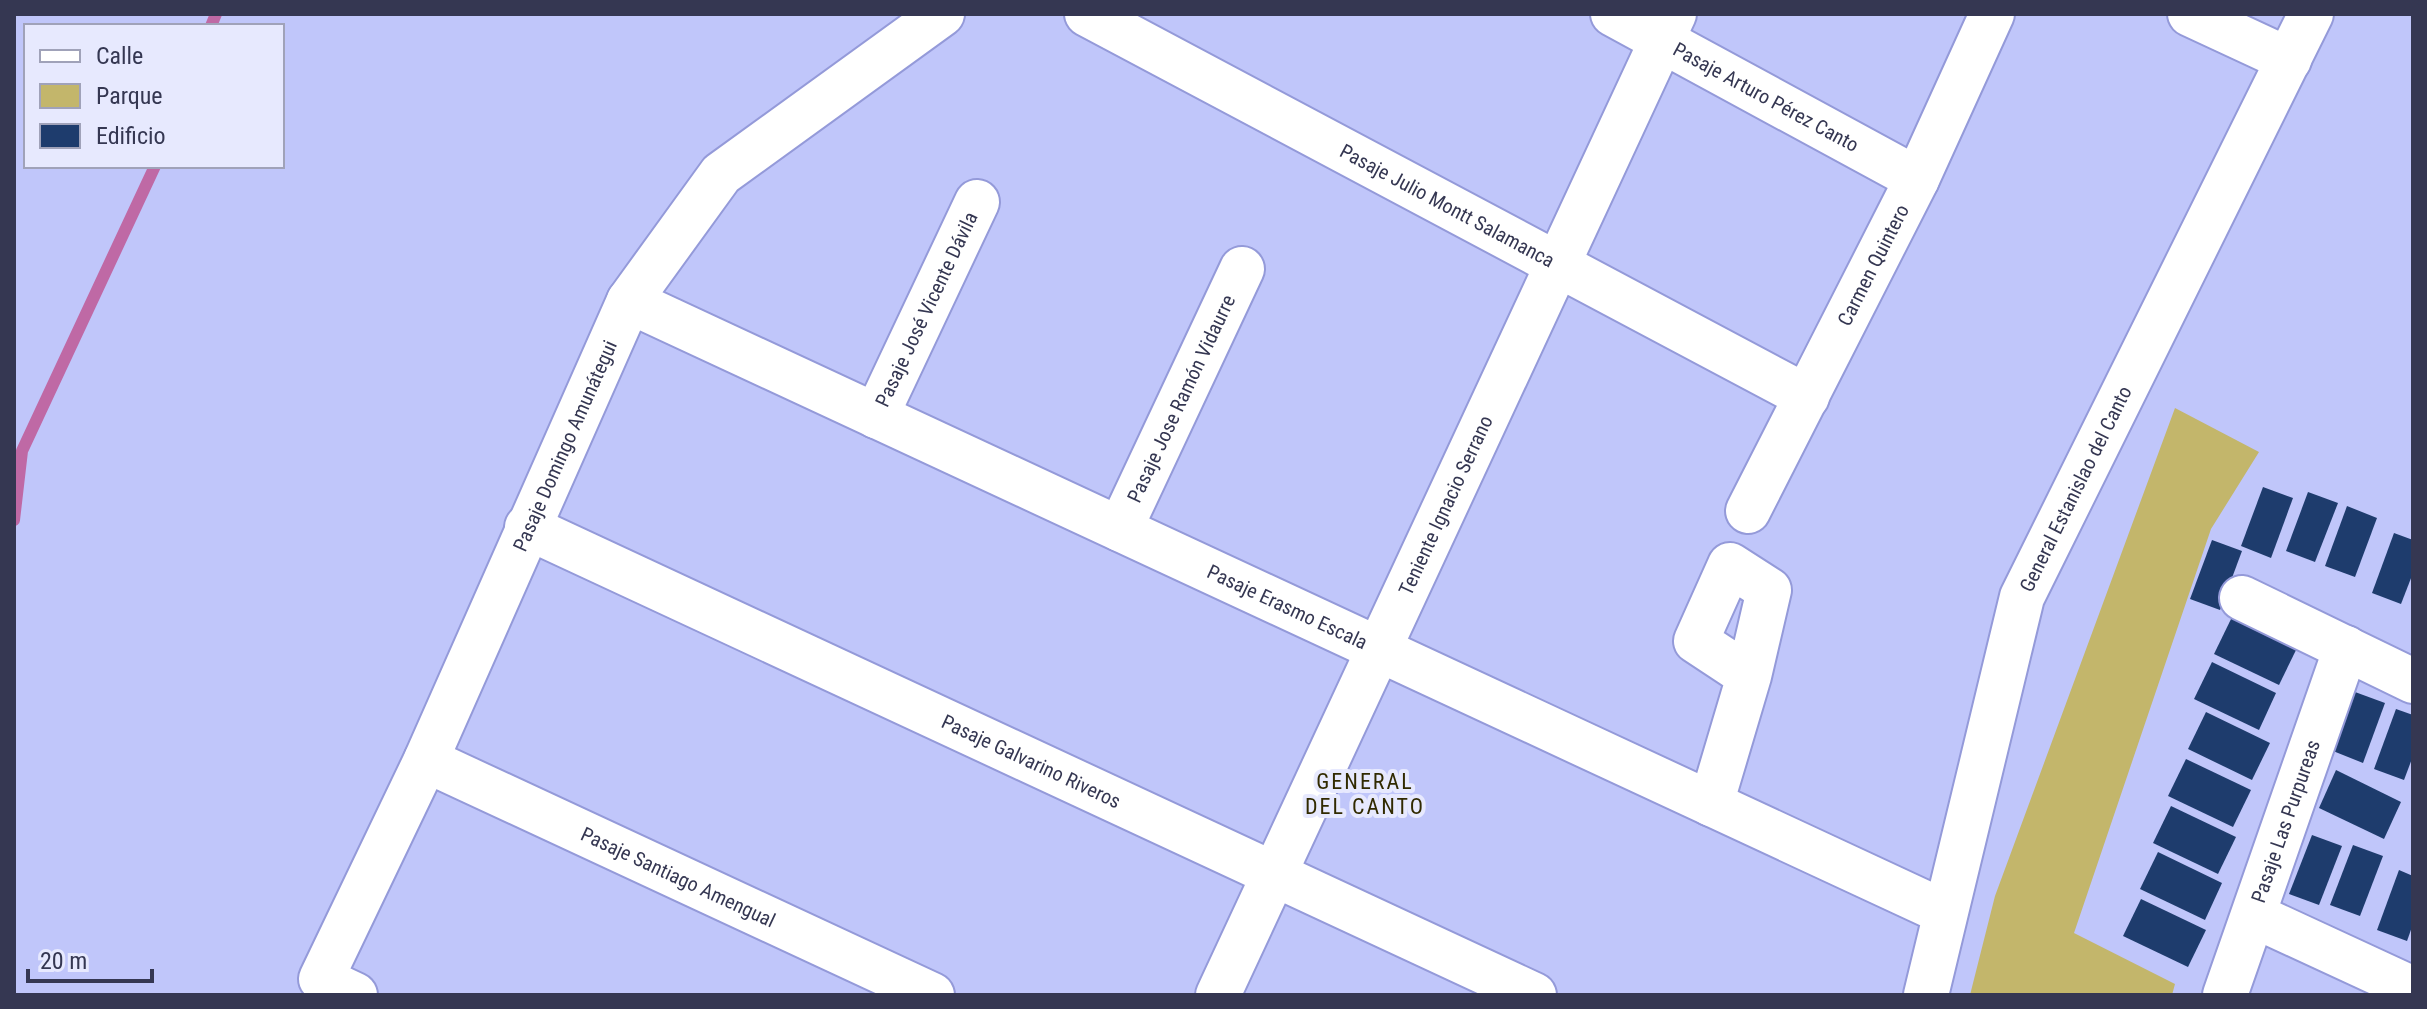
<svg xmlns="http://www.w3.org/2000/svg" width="2427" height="1009" viewBox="0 0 2427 1009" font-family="'Roboto Condensed',sans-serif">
<rect width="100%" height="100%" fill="#c0c6fa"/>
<polygon fill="#c3b66b" points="2175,408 2259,452 2211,529 2074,933 2175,984 2172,995 1970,995 1995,896"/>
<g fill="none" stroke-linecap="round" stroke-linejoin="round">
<g stroke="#bf69a5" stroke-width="12">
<polyline points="211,26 216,14"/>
<polyline points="14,520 22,451 155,166"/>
</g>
</g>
<g fill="#1e3c6d">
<polygon points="2263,487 2293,498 2271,558 2241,546"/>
<polygon points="2308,492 2338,503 2315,562 2286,551"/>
<polygon points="2347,506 2377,518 2355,577 2325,566"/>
<polygon points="2394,533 2413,540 2413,573 2401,604 2372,593"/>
<polygon points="2212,540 2242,551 2220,610 2190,599"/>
<polygon points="2232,617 2297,648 2279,685 2214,654"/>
<polygon points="2212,662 2276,693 2259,730 2194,699"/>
<polygon points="2355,692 2385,703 2363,763 2333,751"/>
<polygon points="2396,709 2413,715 2413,756 2404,780 2374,769"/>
<polygon points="2206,712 2270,743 2252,780 2188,749"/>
<polygon points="2186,759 2251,790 2233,827 2168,796"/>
<polygon points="2336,770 2401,802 2384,839 2319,808"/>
<polygon points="2171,806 2236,837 2218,874 2153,843"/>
<polygon points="2312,835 2342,846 2319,905 2289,894"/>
<polygon points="2353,845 2383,856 2360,916 2330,905"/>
<polygon points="2158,852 2222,883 2205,920 2140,889"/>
<polygon points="2399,870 2413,876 2413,924 2407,941 2377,930"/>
<polygon points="2141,899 2206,930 2188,967 2123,936"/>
</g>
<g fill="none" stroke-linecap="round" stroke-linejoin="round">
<defs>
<g id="minor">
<path id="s1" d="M1087,14L1807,397"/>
<path id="s2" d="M1613,14L1917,179"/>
<polyline points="2190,14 2289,60"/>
<path id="s3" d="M629,301L1944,912"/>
<path id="s4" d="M876,416L977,202"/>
<path id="s5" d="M1748,511L1917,179L1992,14"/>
<path id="s6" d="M527,527L1534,995"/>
<path id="s7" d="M1120,529L1242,269"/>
<polyline points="2242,598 2413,681"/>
<path id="s8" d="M426,760L932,995"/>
<polyline points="1711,804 1749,676 1769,590 1730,565 1696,641 1749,676"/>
<polyline points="2255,916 2413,989"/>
<path id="s9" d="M355,995L321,979L426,760L629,301L721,174L942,14"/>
<path id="s10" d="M1218,995L1674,14"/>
<path id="s11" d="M1926,995L2022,597L2311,14"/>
<path id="s12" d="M2225,995L2346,648"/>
</g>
</defs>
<use href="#minor" stroke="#949ad9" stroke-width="48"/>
<use href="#minor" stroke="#fff" stroke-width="44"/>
</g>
<g text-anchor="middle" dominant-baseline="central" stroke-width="8" stroke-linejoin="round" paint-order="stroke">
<g font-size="20" fill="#353752" stroke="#e7e9fe">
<text stroke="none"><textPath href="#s2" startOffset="174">Pasaje Arturo Pérez Canto</textPath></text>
<text stroke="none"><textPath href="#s1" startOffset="408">Pasaje Julio Montt Salamanca</textPath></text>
<text stroke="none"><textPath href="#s5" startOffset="276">Carmen Quintero</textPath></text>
<text stroke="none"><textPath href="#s4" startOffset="118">Pasaje José Vicente Dávila</textPath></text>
<text stroke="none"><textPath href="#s7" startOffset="144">Pasaje Jose Ramón Vidaurre</textPath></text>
<text stroke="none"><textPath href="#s9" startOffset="624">Pasaje Domingo Amunátegui</textPath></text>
<text stroke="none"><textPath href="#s11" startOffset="530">General Estanislao del Canto</textPath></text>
<text stroke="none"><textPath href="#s10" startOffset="540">Teniente Ignacio Serrano</textPath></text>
<text stroke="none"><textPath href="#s3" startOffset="726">Pasaje Erasmo Escala</textPath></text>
<text stroke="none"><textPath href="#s6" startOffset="556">Pasaje Galvarino Riveros</textPath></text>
<text stroke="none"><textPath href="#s12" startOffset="184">Pasaje Las Purpureas</textPath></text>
<text stroke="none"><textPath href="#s8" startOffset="278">Pasaje Santiago Amengual</textPath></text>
</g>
<g font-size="22" letter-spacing="2" fill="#312a00" stroke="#e7e9fe">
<text x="1365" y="781">GENERAL<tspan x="1365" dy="25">DEL CANTO</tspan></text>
</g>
</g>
<rect width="2427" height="1009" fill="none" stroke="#353752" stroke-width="32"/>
<rect x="24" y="24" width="260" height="144" fill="#e7e9fe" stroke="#a0a2b9" stroke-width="2"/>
<rect x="40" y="50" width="40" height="12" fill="#ffffff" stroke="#a0a2b9" stroke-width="2"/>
<text x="96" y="64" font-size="24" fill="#353752">Calle</text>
<rect x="40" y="84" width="40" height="24" fill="#c3b66b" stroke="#a0a2b9" stroke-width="2"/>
<text x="96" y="104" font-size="24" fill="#353752">Parque</text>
<rect x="40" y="124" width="40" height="24" fill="#1e3c6d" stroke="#a0a2b9" stroke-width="2"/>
<text x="96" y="144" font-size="24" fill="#353752">Edificio</text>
<path d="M28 969v12h124v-12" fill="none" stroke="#353752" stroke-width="4"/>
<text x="40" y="969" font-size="24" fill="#353752" stroke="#e7e9fe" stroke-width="6" paint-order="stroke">20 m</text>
</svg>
